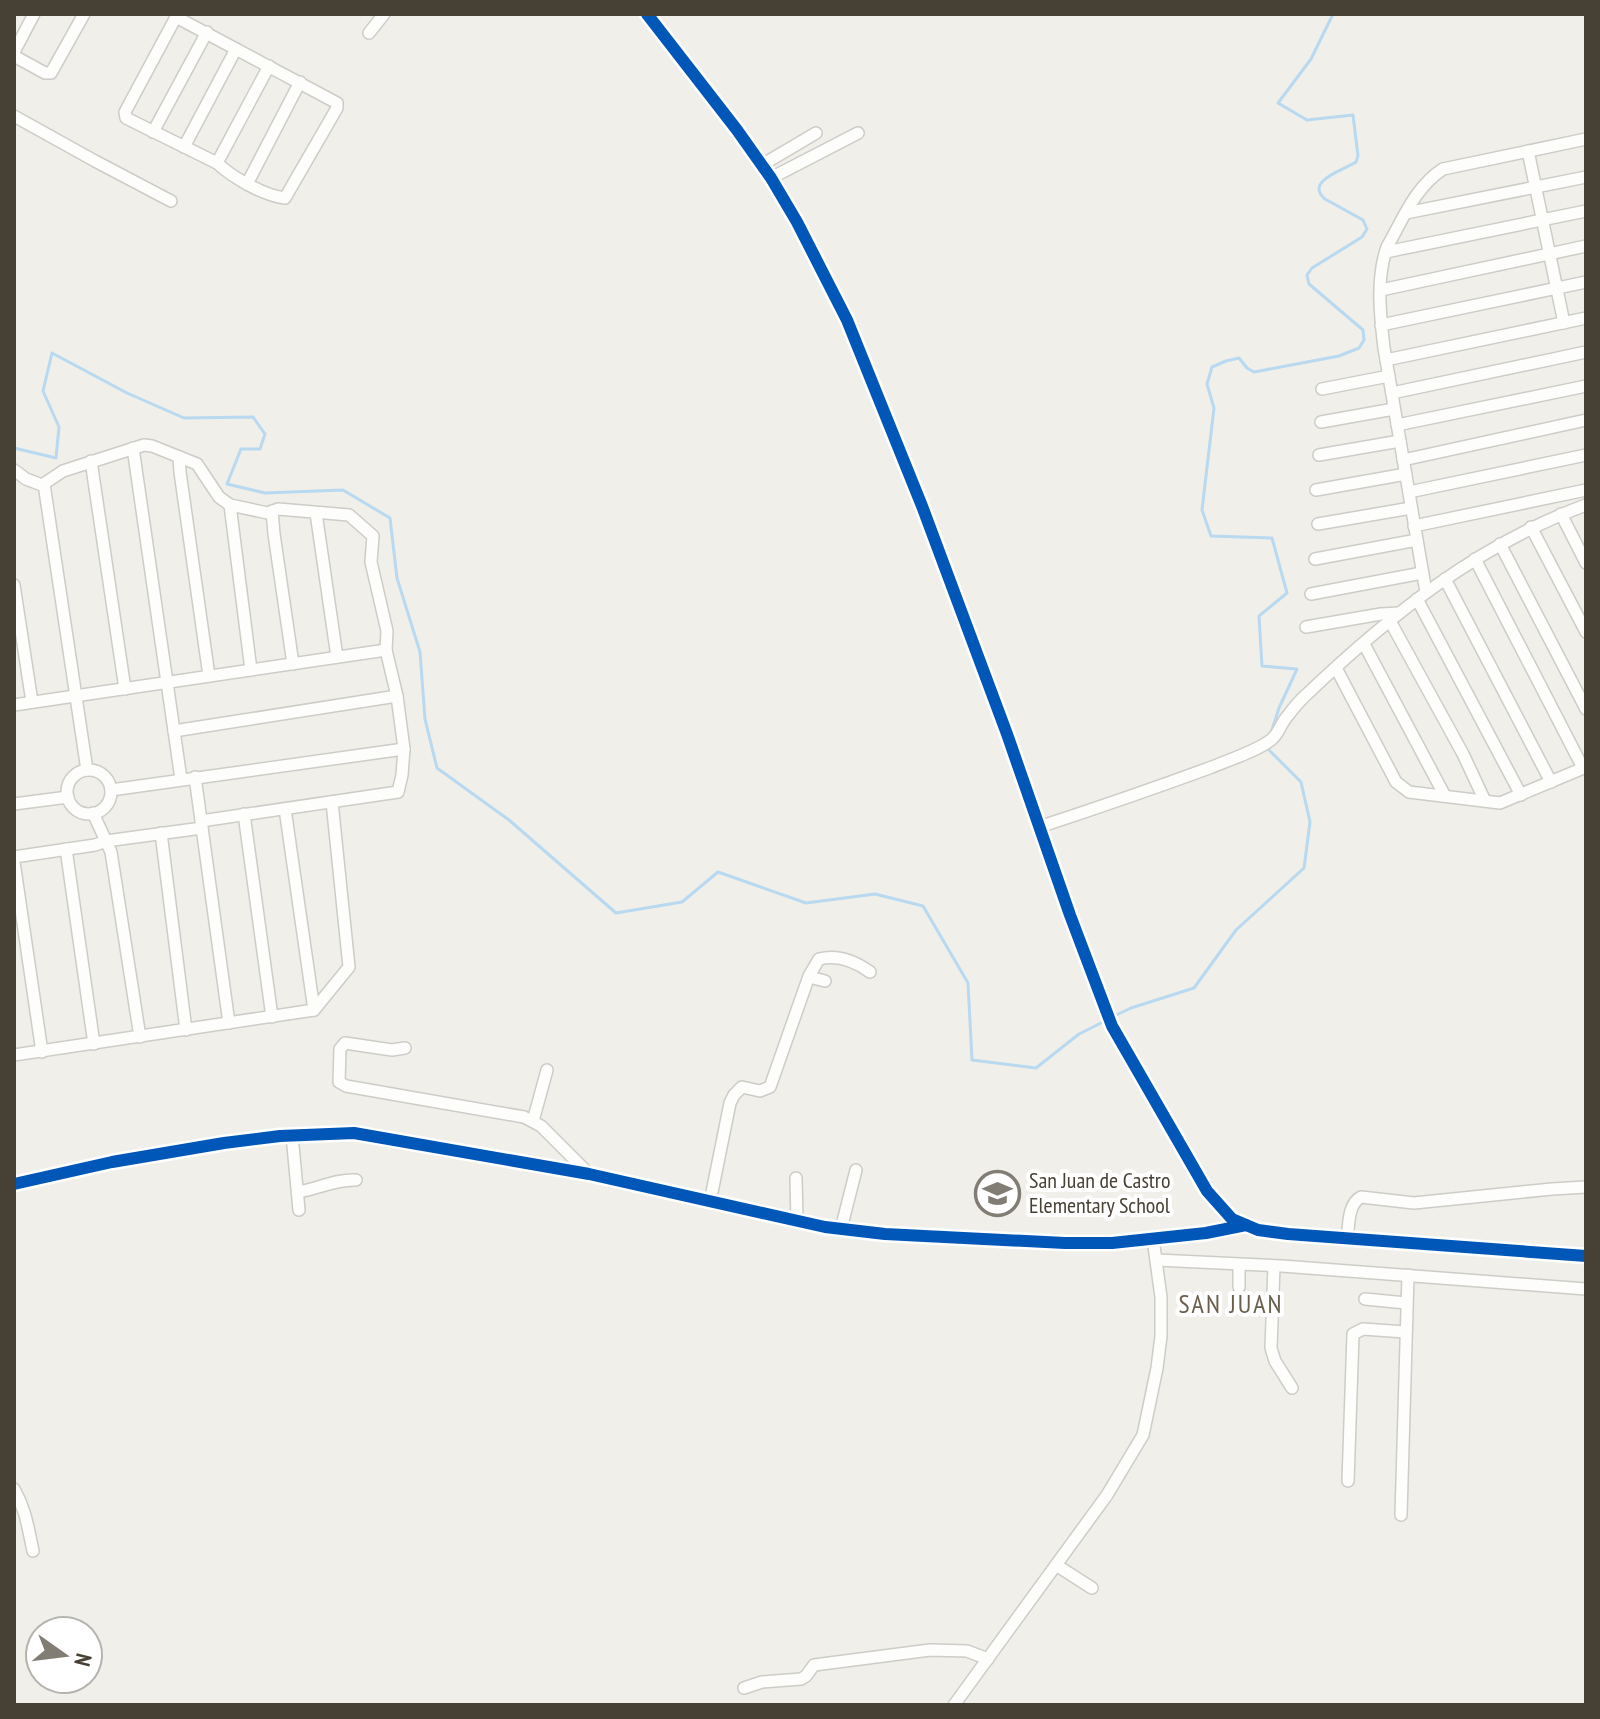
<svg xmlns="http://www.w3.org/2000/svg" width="1600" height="1719" viewBox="0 0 1600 1719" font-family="'PT Sans Narrow',sans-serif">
<rect width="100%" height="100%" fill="#f0efea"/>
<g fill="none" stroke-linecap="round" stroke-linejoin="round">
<g stroke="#b8d9f0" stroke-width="3">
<polyline points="14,448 56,458 59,427 43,391 52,353 127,393 184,418 253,417 265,434 260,449 241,449 227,484 265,493 343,490 390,518 397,578 420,652 425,719 437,768 509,820 616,913 682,902 718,872 806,903 875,894 923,906 968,983 972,1060 1036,1068 1079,1034 1105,1021"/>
<path d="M1271,733L1279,708L1297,669L1262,666L1259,616L1287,593L1272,538L1211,536L1202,510L1214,408L1207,384L1212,367L1226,361L1239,358L1247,368L1254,372L1339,356L1359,348L1364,340L1363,330L1309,284L1307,275L1312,268L1362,237L1367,229L1363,220L1325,199C1304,181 1344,170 1356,162L1358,156L1353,115L1307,120L1278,103L1311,59L1333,14"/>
<polyline points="1112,1017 1131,1008 1194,988 1236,930 1304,868 1310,822 1301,782 1266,747"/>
</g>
<defs>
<g id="minor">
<path d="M175,14L176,17L337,103V108L285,198C264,196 232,177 217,163L126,118L125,112L176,17"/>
<polyline points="647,14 737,130 771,178 797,222 847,320 922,506 1007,734 1070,915 1112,1026 1207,1191 1232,1219 1258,1230 1288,1234 1586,1256"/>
<polyline points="369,33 384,14"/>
<polyline points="14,52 34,14"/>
<polyline points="14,56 45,73 51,73 84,14"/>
<polyline points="14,116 95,161 171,201"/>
<polyline points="153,132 207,32"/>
<polyline points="184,147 236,49"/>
<polyline points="1528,151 1564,323"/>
<polyline points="217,163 269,66"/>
<polyline points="762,165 816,133"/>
<polyline points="771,178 858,133"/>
<polyline points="247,184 300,82"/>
<polyline points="1406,213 1586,177"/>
<polyline points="1386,252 1586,211"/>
<polyline points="1381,290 1586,246"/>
<polyline points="1381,325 1586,282"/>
<polyline points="1386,360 1586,318"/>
<polyline points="1322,389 1389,376"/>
<polyline points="1392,393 1586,352"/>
<polyline points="1321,422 1394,409"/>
<polyline points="1397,425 1586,386"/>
<polyline points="133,448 181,779"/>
<polyline points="1319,455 1400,441"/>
<polyline points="179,457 180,472 209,676"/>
<polyline points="1403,460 1586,420"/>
<polyline points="91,461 125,689"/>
<polyline points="14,470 26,479 42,485 63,471 144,445 152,446 197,464 219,497 230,505 268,513 278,509 349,515 373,536 371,562 387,631 386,650 397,696 404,749 402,775 398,792 201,821"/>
<polyline points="44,484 87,770"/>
<polyline points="1316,490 1406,474"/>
<polyline points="1409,492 1586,455"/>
<polyline points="230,505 251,670"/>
<polyline points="272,511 274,534 293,664"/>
<polyline points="316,513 337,657"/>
<polyline points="1561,514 1586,563"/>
<polyline points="1318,524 1411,508"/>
<polyline points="1414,526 1586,490"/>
<polyline points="1531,527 1586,632"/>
<polyline points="1500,544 1586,709"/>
<polyline points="1315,559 1417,540"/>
<polyline points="1475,559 1583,768"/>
<polyline points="1445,579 1551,782"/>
<polyline points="14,585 32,702"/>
<path d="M1426,592L1384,348C1380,315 1376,278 1387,247C1403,219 1415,187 1443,169L1586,139"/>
<polyline points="1311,594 1422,573"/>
<polyline points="1417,599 1521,795"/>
<polyline points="1390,621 1463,754 1485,801"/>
<polyline points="1306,627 1381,614 1399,613"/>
<polyline points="1364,644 1445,796"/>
<polyline points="1336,668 1396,782 1409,792 1500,803 1586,767"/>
<polyline points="14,705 386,650"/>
<polyline points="174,731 397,696"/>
<circle cx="89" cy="792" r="22"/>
<polyline points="195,777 229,1023"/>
<polyline points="111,790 404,749"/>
<polyline points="14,804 68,797"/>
<polyline points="285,809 314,1010"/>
<polyline points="93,813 111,852 140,1037"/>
<polyline points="244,814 272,1017"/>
<path d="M1039,827C1097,808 1155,788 1212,767C1229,760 1259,750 1272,739C1278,734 1281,724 1286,718C1292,710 1298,702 1306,695C1389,616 1477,545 1586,505"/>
<polyline points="161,833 186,1030"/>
<polyline points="66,849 94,1044"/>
<polyline points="14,857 95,845 106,841 202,828"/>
<polyline points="14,862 42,1052"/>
<polyline points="809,977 825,981"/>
<polyline points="405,1048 392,1050 345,1043 340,1049 339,1082 346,1086 524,1117 541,1126 589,1174"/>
<polyline points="14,1055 314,1010 349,967 332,802"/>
<polyline points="533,1121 547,1070"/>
<polyline points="292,1135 299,1210"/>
<polyline points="796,1178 797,1221"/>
<polyline points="14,1184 112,1162 224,1143 280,1136 354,1133 589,1174 825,1227 885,1234 1065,1243 1112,1243 1206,1233 1245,1225"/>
<path d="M298,1192C317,1189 336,1179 356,1180"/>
<path d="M710,1202L730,1103L734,1095L742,1087L760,1091L770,1087L809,976L819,959C838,954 855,961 870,972"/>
<polyline points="841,1229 856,1170"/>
<path d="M1347,1239C1349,1224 1348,1204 1361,1197L1414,1203L1552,1189L1586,1187"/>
<polyline points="1157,1260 1282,1266 1586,1289"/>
<polyline points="1239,1265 1239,1287"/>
<polyline points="1274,1266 1271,1348 1275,1361 1292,1388"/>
<polyline points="1365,1299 1406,1303"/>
<polyline points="1348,1481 1353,1334 1363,1329 1405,1332"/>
<path d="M14,1489C26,1510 28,1528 33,1551"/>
<polyline points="1401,1515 1408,1275"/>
<polyline points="1056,1565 1092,1588"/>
<polyline points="744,1688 762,1682 801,1679 806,1676 814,1665 930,1650 967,1651 988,1659"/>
<polyline points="954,1705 1107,1495 1143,1435 1157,1368 1161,1336 1161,1297 1153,1239"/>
</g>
</defs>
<use href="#minor" stroke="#ceccc7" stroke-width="14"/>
<use href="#minor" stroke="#fdfdfc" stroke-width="11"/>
<defs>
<g id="cycleway">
<polyline points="647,14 737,130 771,178 797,222 847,320 922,506 1007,734 1070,915 1112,1026 1207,1191 1232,1219 1258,1230 1288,1234 1586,1256"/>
<polyline points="14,1184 112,1162 224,1143 280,1136 354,1133 589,1174 825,1227 885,1234 1065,1243 1112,1243 1206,1233 1246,1225"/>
</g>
</defs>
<use href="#cycleway" stroke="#fff" stroke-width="17"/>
<use href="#cycleway" stroke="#0057b8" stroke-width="12"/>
</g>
<defs>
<symbol id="school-ring" viewBox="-11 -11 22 22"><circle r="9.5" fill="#fff" stroke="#827d74" stroke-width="1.5"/><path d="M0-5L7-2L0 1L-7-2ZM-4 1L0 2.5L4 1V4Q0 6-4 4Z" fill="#827d74"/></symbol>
</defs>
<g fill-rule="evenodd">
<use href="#school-ring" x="972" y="1168" width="51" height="51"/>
</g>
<g text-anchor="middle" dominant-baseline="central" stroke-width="8" stroke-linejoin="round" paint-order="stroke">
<g font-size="22" fill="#474035" stroke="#fff" text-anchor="start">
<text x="1029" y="1180">San Juan de Castro<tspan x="1029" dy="25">Elementary School</tspan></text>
</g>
<g font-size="26" letter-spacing="2" fill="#6a5f4c" stroke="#fff">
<text x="1231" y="1303">SAN JUAN</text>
</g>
</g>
<rect width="1600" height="1719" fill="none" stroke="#474035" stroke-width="32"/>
<g transform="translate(64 1655) rotate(104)"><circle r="38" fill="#ffffff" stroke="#b5b3ae" stroke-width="2"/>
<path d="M0-6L14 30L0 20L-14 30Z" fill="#827d74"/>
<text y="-12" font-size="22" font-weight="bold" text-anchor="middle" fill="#474035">N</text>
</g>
</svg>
